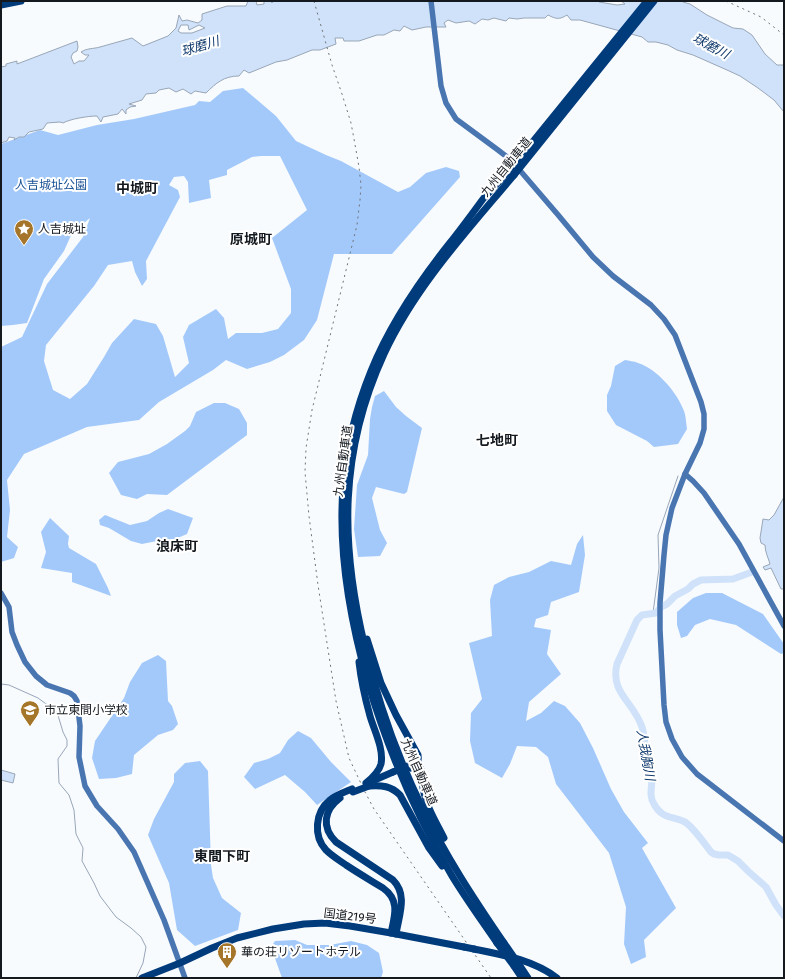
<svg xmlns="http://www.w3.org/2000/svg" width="785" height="979" viewBox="0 0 785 979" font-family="'Fira Sans','Noto Sans JP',sans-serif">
<rect width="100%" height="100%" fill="#f8fbfe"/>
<g fill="#a3c9fb" fill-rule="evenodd">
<path d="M243,88L276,116L296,141L326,155L341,161L398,192L410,187L426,173L446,167L459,171L460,177L392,254H334L317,320L304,340L284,355L270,362L247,369L226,360L213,370L159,402L139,420L87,427L24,454L7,480L10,510L7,537L18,547L14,558L1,562V347L22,337L47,284L83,237L90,218L72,233L64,251L44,279L27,323L13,325L1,326V144L40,130L58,135L97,125L134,119L195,105L199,101L210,102L223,91ZM261,156H280L307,210L272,238L291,289V313L278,329L262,333H236L228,339L224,318L216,309L189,325L183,337L189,363L175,377L163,336L156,324L134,319L112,343L104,357L87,384L70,399L53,390L44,361L46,345L94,286L108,265L132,261L135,272L142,286L147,279L146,261L180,197L178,190L169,185L174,177L184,176L188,182L189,203L211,198L209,180L227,175V170L252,157Z"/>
<path d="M625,360C629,361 634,361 638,363C657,369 677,392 684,411C686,416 686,423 687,429L678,444L654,447L647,441L616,425L607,411V395L611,386L615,366Z"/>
<polygon points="384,391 396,407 406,416 422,428 407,492 404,494 376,487 372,498 380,530 387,543 380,556 358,557 354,529 357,485 368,455 370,419 372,407 375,396"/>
<polygon points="214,403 225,403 239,409 247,423 247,435 167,495 147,494 137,499 121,495 109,473 118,462 149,454 167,444 185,431 190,426 196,412"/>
<polygon points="168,509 193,518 187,534 173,540 157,541 142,544 131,541 109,528 100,525 99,520 105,515 130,525 147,521 159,513"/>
<polygon points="50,518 69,536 68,544 69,548 96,564 108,588 111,596 72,582 72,573 41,568 46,552 41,532"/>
<polygon points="583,535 585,555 579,592 551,602 548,615 536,619 534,627 551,630 547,654 561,674 529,702 526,721 541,713 554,701 565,706 580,723 593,748 611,789 624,812 648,843 642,848 676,908 644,940 646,957 631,964 624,944 626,907 609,853 556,784 548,757 536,747 517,746 510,764 502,778 475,763 470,741 471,713 482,699 469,643 492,636 490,600 494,585 509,577 529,572 551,561 571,565 577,544"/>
<polygon points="706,593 722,593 763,614 784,644 784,653 781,654 736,625 710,619 695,625 687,636 681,638 677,625 677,612 693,598"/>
<polygon points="158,655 166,661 168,701 172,706 178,724 173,730 158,735 134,755 132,774 116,778 99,779 92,758 95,741 124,698 130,682 142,663"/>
<polygon points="298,731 311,738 331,762 351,782 317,805 305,792 285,775 255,789 244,777 254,763 268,759 280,753 288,740"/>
<polygon points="200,761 208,771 211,865 213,878 222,898 241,913 238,930 195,946 177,930 169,883 148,835 154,819 174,782 174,774 185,763"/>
<polygon points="295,940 307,945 330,945 351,941 367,945 379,953 383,972 381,978 282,978 271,947 275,941"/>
</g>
<g fill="#d0e2f9" stroke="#98a6b8" fill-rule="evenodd">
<path d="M248,1H256L257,5L264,4V1H271L272,3L273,1H598L599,2L617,5L625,4L621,1H683V2L690,4L707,15L733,28L743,29L752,35L765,54L777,65H784V112L774,100L758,88L740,76L727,70L693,55L677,50L668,45L656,42H648L642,37L580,20H571L567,15C559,20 556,19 548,15L545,18H524L517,19L509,18L506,21L494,18L488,20L482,19L475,24L469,21L456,23L448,20L444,23L446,27H426L412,30L404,26L400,31L394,30L384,35H377L359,41H344L343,38H335L336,44L320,50H312L287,60L276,62L249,73L244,70L239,76C224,76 216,83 206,93L195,91L191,94L183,89L176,92L169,88L159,90L156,93L146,94L142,100L129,104L136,106L130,107L126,110V114L122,109L118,114L103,117L101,122L97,116C88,116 70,119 63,123L60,122L47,123L43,129L29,132L24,137H19L14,140L15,138L9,137L7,141L1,143V67L6,66V64L17,61V64L77,41L78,47L77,51L73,53L71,57L74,64L79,61H84L89,55H85L81,52C87,48 93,49 100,47C111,44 121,41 132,38L143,46L168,36L176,28L179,15L182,21L187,20L198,23L202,20V14L227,6H246ZM181,25H188L189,30L199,25L205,28L192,33H181L178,31Z"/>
<path d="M784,497V589H781L771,568L765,570L763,567L770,564C768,557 765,552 765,545L761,543L760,538L763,519L769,520L774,515Z"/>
<polygon points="1,770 15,774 13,783 1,780"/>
</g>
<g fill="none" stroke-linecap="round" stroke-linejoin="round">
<g stroke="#98a6b8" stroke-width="1">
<polyline points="653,613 659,568 658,535 678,476"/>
<polyline points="1,684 9,685 38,698 57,712 63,732 67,740 67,746 58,759 59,783 69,795 74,810 76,834 83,848 82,861 94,883 100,896 116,917 131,928 141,937 146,947 143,963 136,978"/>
</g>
<path stroke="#d0e2f9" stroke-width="7" d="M752,572L733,579L701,580L693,584L688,589L675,596L667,604L661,607L656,613L642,615L637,620L617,664C610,693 633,701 642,727C645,736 644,745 647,754C648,761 651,768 652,774C653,785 648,795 654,804C662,819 673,816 685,822C694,828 704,843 711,852L714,854L719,855H728L738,861L749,872L766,887L776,905L784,916"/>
<g stroke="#4976b1" stroke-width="5.5">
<polyline points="431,1 441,86 446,103 456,119 498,150 511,160 559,216 593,257 613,276 651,305 664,319 675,335 701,402 704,414 704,429 700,443 685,474 672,508 666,535 664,555 660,603 660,630 664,705 666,722 672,739 682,757 697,774 784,841"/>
<polyline points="685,474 693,481 704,493 739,544 784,626"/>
<polyline points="1,593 9,607 12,632 17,645 25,662 36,676 47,685 70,693 74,696 77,701 80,726 79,757 85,786 97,806 118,829 134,852 164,920 185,978"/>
</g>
<g stroke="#003b7c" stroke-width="7">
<polyline points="1,5 21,1"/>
<path d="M367,639L381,683L396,715L418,755C419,762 417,765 411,768"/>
<path d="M359,662C361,680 365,698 370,716C374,730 384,749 381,764C379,772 372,778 366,783"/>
<path d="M417,764C424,769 422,780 423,788C426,806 436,822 444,838"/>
<polyline points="370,782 393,772"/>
<path d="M369,786C382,785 391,786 400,795L429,848L442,866"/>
<path d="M352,789C345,792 336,795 330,800C315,812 313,836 326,850C332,856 339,860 346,865C358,873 370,880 383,888C400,900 395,915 391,933"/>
<path d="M340,798C324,810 321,827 336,842L393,880C408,895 399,915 396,934"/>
<path d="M497,943C482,921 466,899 452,876C416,815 388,750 368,683C350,620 338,554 343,488C346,448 356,408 371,371C390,324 418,283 449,244C461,229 472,214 483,199C492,189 501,180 509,171"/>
<path d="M504,943C474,899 445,855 422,807C397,756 378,702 365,647C340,544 339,452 384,354C415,287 467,231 514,175"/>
<path d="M474,949C504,955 533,960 557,978"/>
<polyline points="514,966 522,978"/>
<polyline points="520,966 528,978"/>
<polyline points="142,978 180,963 212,948 237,938 273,929 304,924 325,923 350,926 391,933 464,947"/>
</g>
<g stroke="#6f7378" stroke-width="1" stroke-dasharray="2 4" stroke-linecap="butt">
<polyline points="314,1 332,65 342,94 351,123 354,139 359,167 361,185 360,200 357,225 312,410 306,448 305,472 309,516 318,585 336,701 349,758 365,792 374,809 491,978"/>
<polyline points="726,1 761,17 784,35"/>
</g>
<g stroke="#003b7c" stroke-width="7">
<polyline points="509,171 647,1"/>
<polyline points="514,175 654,1"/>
<polyline points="393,772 410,765"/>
<polyline points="353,792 369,786"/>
<polyline points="497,943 514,966"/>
<polyline points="504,943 520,966"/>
<polyline points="464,947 474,949"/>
</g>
</g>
<defs>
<symbol id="sight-pin" viewBox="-11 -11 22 30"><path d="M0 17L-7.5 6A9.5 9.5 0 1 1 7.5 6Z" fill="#a57629" stroke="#fff"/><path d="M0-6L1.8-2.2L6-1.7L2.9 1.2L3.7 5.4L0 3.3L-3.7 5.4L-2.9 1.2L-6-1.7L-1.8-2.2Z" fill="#fff"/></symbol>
<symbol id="school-pin" viewBox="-11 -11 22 30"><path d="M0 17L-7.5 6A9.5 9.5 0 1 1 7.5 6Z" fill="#a57629" stroke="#fff"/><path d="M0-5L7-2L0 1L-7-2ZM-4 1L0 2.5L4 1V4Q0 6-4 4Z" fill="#fff"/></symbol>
<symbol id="building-pin" viewBox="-11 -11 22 30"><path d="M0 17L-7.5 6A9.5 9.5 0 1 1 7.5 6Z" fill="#a57629" stroke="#fff"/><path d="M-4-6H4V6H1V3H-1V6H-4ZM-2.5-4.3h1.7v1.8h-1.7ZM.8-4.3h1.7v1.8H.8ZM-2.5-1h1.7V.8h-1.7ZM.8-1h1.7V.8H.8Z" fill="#fff"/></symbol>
</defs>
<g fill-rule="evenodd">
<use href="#sight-pin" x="13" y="218" width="22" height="30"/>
<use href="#school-pin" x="19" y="699" width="22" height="30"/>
<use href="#building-pin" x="216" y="941" width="22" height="30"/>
</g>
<g text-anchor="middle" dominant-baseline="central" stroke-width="4" stroke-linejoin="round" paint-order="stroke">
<g font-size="12" fill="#14191f" stroke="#fff">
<text transform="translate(506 167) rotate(-51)">九州自動車道</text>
<text transform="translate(343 461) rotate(-82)">九州自動車道</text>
<text transform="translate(419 772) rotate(66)">九州自動車道</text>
<text transform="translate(350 916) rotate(7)">国道219号</text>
</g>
<g font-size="12" fill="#1b5295" stroke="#fff">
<text x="51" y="185">人吉城址公園</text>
</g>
<g font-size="12" fill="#14191f" stroke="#fff" text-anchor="start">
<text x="38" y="229">人吉城址</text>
<text x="44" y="710">市立東間小学校</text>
<text x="241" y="952">華の荘リゾートホテル</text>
</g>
<g font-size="13" font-style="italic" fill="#103a6c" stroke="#fff">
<text transform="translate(200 46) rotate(-17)">球磨川</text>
<text transform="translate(711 46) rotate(28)">球磨川</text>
<text transform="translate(646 755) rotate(80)">人我胸川</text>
</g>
<g font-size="14" font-weight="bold" fill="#14191f" stroke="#fff">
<text x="137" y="188">中城町</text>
<text x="251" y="239">原城町</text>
<text x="497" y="440">七地町</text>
<text x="177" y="546">浪床町</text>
<text x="222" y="856">東間下町</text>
</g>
</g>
<rect width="785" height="979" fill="none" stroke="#14191f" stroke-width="4"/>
</svg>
